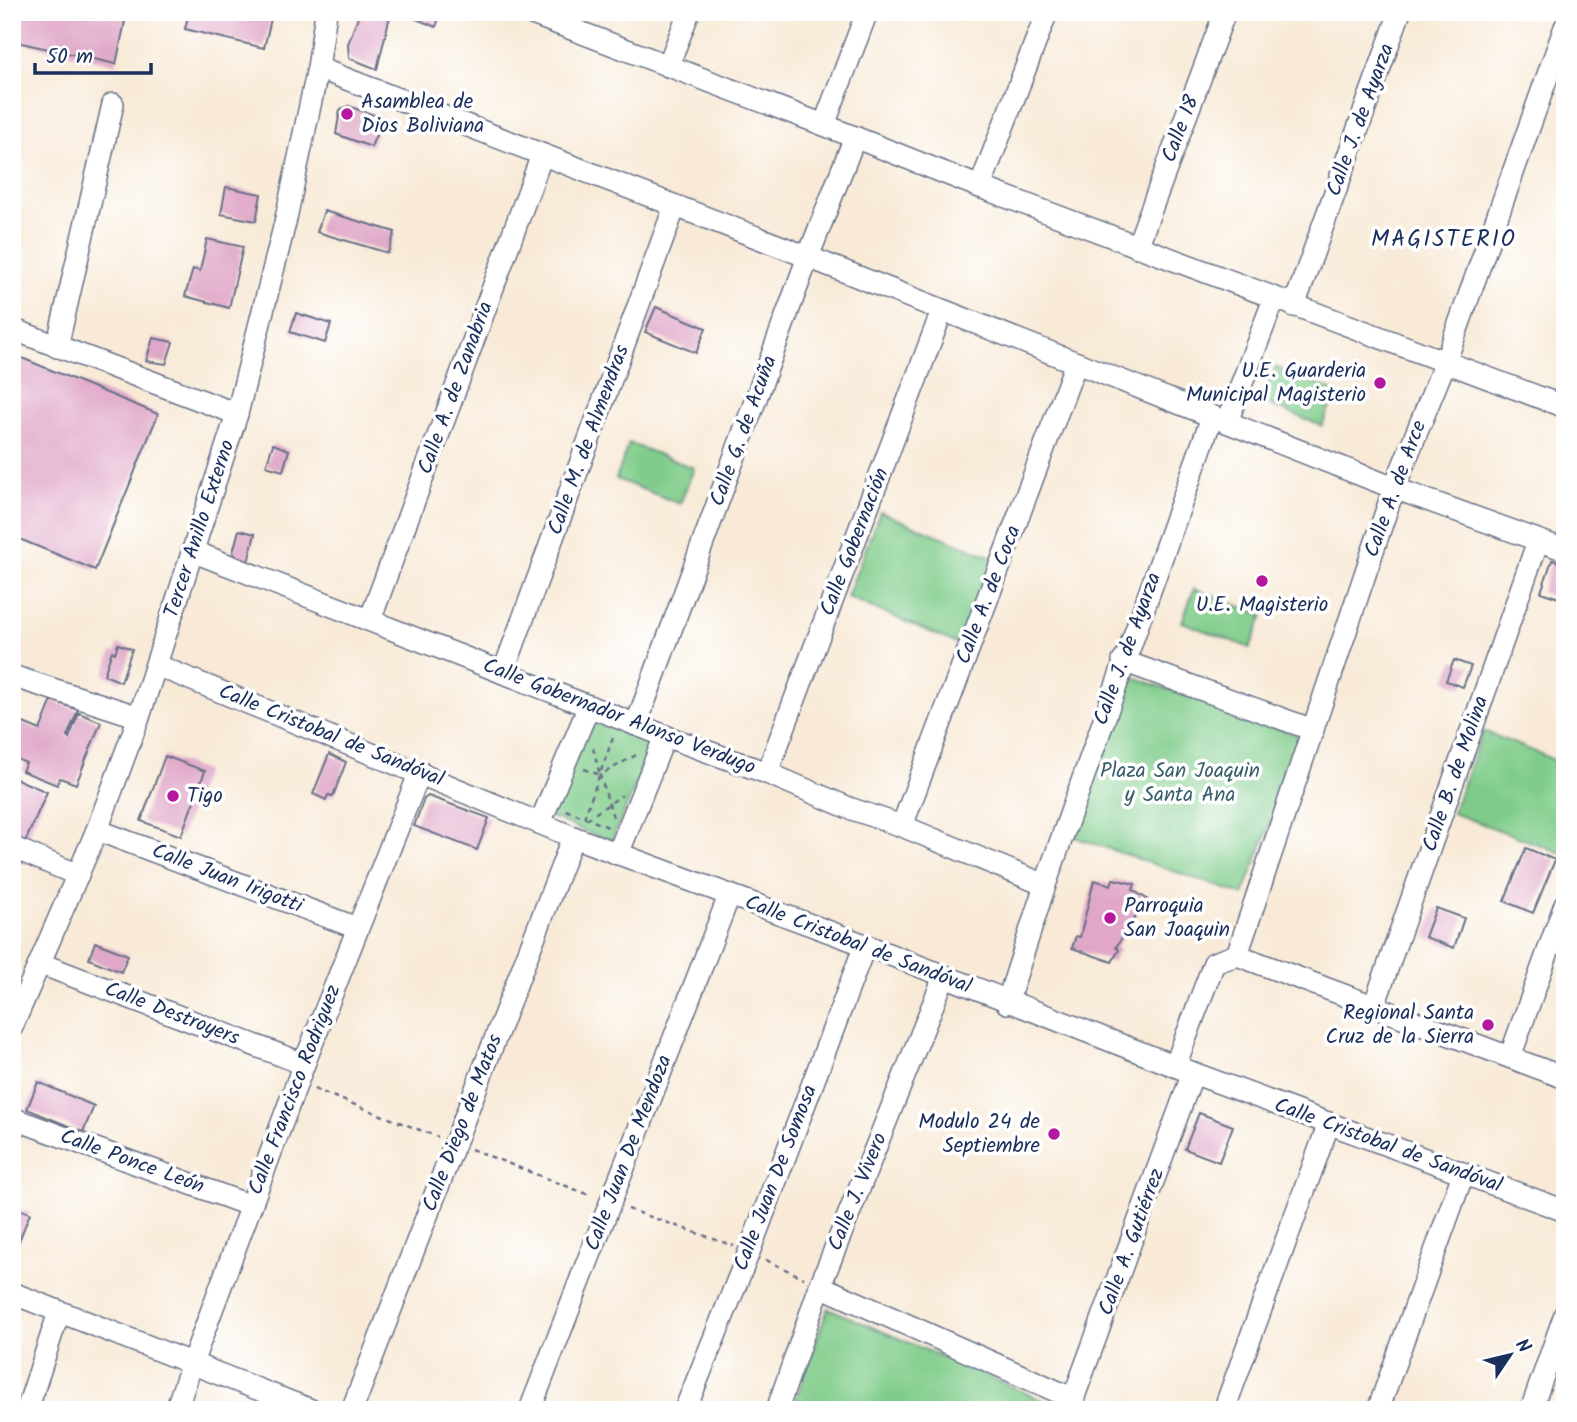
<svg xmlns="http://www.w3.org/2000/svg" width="1577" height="1422" viewBox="0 0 1577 1422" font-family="Kalam,sans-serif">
<rect width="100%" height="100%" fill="#fff"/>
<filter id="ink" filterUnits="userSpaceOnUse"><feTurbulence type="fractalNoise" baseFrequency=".0143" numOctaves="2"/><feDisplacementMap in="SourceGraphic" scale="14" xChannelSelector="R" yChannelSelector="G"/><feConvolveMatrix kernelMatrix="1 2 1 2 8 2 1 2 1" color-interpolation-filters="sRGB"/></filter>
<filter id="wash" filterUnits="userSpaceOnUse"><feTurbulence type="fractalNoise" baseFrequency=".00686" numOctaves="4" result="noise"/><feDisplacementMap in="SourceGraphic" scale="28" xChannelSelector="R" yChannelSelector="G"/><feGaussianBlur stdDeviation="1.57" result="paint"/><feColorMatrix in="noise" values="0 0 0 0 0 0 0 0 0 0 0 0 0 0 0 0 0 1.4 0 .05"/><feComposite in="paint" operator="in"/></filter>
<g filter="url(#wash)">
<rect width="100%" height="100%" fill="#f8ead7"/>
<g fill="#7fcc8a" stroke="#4d7e74" stroke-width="2">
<polygon points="1275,367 1336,392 1322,426 1261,401"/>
<polygon points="629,443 694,468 680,504 616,479"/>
<polygon points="880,512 997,559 965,647 847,597"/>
<polygon points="1194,589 1263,615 1250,648 1182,622"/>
<polygon points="1136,678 1296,735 1301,745 1243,895 1071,836 1126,681"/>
<polygon points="590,718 649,740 654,744 611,842 548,816"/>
<polygon points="1483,731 1565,764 1565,854 1452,813"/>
<polygon points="828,1308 1047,1402 1044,1410 792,1410"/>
</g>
<g id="blocks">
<g fill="#e0a7c8">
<polygon points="12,12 127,12 116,64 12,41"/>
<polygon points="189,12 241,12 271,19 264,48 185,29"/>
<polygon points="360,12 391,12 377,69 349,58 348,44"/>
<polygon points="399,12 441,12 436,27"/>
<polygon points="348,106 383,118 371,147 336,134 340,110"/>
<polygon points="12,131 19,133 13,157 12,157"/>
<polygon points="226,187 261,194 256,221 221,214"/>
<polygon points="324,211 395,232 388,253 317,232"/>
<polygon points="207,239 243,247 229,308 185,296 193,269 200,271"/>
<polygon points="656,307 706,328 696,353 645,332"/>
<polygon points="296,313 331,324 325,343 290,332"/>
<polygon points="153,338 173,342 166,364 146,361"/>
<polygon points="12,354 158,414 95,570 12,536"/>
<polygon points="273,444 289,450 283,471 266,466"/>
<polygon points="239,530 255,534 248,562 236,557 233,552"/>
<polygon points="1552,560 1565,564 1565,600 1541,592"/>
<polygon points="118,644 132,649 121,682 104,675 112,651 115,653"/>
<polygon points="1454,660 1471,666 1463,687 1446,681"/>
<polygon points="52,700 78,710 67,737 69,738 79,713 101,722 76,784 60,778 57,785 22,771 26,763 12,757 12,718 40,730"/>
<polygon points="329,754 346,762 333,796 328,795 326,800 313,794"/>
<polygon points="165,756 205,771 181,836 141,821"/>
<polygon points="12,777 47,792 12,872"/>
<polygon points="428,796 489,818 477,850 414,826 424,799"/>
<polygon points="1526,848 1555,860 1533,913 1504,901"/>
<polygon points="1113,879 1135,884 1133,890 1147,899 1116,947 1119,950 1112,962 1072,948 1076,936 1080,937 1094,880 1111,885"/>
<polygon points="1436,908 1464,918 1454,948 1425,937"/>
<polygon points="95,942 128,955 121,972 89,959"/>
<polygon points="38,1082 94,1106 83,1132 27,1109"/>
<polygon points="1199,1113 1233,1126 1219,1162 1185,1149"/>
<polygon points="12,1207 30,1213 17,1246 12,1244"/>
</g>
</g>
</g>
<g filter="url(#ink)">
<use href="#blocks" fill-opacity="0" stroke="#687088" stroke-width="2"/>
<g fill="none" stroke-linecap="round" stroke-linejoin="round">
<defs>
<g id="minor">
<polyline points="527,12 824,125 980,187 1565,407"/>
<polyline points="668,66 689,12"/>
<polyline points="318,68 808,257 1394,488 1565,550"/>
<polyline points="824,125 867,12"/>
<polyline points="980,187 1047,12"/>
<polyline points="1137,247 1225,12"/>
<polyline points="1294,306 1400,12"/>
<polyline points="12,329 237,414"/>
<polyline points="57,347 113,104"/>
<polyline points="1227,422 1274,299"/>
<polyline points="192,551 665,736 767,773 849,808 902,826 1045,885"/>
<polyline points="370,620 542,155"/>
<polyline points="1123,661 1313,730"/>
<polyline points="156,665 573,837 865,945 1193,1073 1565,1211"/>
<polyline points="503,673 675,206"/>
<polyline points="12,676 139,717"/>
<polyline points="636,725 808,257 855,137"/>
<polyline points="767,773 942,311"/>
<polyline points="540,823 589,706"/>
<polyline points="902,826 1076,363"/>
<polyline points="97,830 357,928"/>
<polyline points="12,847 78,875"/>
<polyline points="618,854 665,736"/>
<polyline points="1237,955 1394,488 1445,363 1565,27"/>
<polyline points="1237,955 1565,1078"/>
<polyline points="41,964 304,1064"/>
<polyline points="1007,1003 1045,885 1212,417"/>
<polyline points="1374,1006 1538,541"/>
<polyline points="12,1027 97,830 139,717 237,414 285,223 318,68 326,12"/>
<polyline points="1510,1057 1565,904"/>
<polyline points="1175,1066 1214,963 1237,955"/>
<polyline points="12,1118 251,1206"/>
<polyline points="820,1286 1074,1399"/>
<polyline points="12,1293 311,1410"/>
<polyline points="27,1410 59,1312"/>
<polyline points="176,1410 192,1363 304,1064 420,772"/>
<polyline points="352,1410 573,837"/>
<polyline points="530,1410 729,896"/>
<polyline points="685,1410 749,1252 865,945"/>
<polyline points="777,1410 820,1286 944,977"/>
<polyline points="1069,1410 1193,1073"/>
<polyline points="1224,1410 1329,1123"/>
<polyline points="1378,1410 1463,1174"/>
<polyline points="1531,1410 1565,1314"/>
</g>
</defs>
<use href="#minor" stroke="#687088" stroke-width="24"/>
<g stroke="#687088" stroke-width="2.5" stroke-dasharray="5 5" stroke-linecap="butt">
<polyline points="593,748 600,775"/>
<polyline points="584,769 600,775"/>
<polyline points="566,810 608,827"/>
<polyline points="613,817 600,775 638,754"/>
<polyline points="584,818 614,735"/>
<polyline points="587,819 622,795"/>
<polyline points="314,1089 438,1137"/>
<polyline points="471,1149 592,1196"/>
<polyline points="628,1209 734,1246"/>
<polyline points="766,1260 804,1278"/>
</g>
<use href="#minor" stroke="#fff" stroke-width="21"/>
</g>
</g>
<g fill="#b5179e" stroke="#fff" stroke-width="2.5">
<circle cx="347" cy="114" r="7"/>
<circle cx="1380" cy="383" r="7"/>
<circle cx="1262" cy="581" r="7"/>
<circle cx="173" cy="796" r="7"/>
<circle cx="1110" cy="918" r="7"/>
<circle cx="1488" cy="1025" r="7"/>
<circle cx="1054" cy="1134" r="7"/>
</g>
<g text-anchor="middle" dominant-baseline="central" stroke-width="7" stroke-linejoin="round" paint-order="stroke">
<g font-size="21" fill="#1b2f5e" stroke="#fff" text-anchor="start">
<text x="361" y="102">Asamblea de<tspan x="361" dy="24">Dios Boliviana</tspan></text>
<text x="1366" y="371" text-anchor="end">U.E. Guarderia<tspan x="1366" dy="24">Municipal Magisterio</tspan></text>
<text x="1262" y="605" text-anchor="middle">U.E. Magisterio</text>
<text x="187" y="796">Tigo</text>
<text x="1124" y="906">Parroquia<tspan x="1124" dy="24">San Joaquin</tspan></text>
<text x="1474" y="1013" text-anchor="end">Regional Santa<tspan x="1474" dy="24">Cruz de la Sierra</tspan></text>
<text x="1040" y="1122" text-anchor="end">Modulo 24 de<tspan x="1040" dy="24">Septiembre</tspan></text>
</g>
<g font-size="21" fill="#1b2f5e" stroke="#fff">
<text transform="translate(1361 120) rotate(-70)">Calle J. de Ayarza</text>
<text transform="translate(1181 129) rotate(-69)">Calle 18</text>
<text transform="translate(456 388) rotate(-70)">Calle A. de Zanabria</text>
<text transform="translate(744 431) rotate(-70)">Calle G. de Acuña</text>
<text transform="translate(589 440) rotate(-70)">Calle M. de Almendras</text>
<text transform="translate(1396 489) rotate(-70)">Calle A. de Arce</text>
<text transform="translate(200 529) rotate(-72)">Tercer Anillo Externo</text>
<text transform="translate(855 542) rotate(-69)">Calle Gobernación</text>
<text transform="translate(989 595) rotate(-69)">Calle A. de Coca</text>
<text transform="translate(1128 649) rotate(-70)">Calle J. de Ayarza</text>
<text transform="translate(619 717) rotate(21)">Calle Gobernador Alonso Verdugo</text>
<text transform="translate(331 736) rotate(22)">Calle Cristobal de Sandóval</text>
<text transform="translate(1456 774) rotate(-71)">Calle B. de Molina</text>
<text transform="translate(227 879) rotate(21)">Calle Juan Irigotti</text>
<text transform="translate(858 945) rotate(21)">Calle Cristobal de Sandóval</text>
<text transform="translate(172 1014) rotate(21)">Calle Destroyers</text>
<text transform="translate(295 1090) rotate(-69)">Calle Francisco Rodriguez</text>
<text transform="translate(463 1123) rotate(-69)">Calle Diego de Matos</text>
<text transform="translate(1388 1146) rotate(20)">Calle Cristobal de Sandóval</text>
<text transform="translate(629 1153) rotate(-69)">Calle Juan De Mendoza</text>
<text transform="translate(132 1162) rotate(20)">Calle Ponce León</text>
<text transform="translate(776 1178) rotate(-69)">Calle Juan De Somosa</text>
<text transform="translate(858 1192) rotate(-68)">Calle J. Vivero</text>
<text transform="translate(1132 1242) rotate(-70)">Calle A. Gutiérrez</text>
</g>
<g font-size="21" fill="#395e6b" stroke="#fff">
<text x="1180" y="771">Plaza San Joaquin<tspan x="1180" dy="24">y Santa Ana</tspan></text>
</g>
<g font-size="23" letter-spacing="2" fill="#1b2f5e" stroke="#fff">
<text x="1444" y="240">MAGISTERIO</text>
</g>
</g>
<rect width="1577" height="1422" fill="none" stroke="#fff" stroke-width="42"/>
<g transform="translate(1510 1355) rotate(55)" stroke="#ffffff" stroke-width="5" paint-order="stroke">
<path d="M0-5L12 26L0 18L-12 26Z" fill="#1b2f5e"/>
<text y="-10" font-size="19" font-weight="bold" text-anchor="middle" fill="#1b2f5e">N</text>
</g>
<path d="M35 63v10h116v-10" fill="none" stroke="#1b2f5e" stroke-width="3.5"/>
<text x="46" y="63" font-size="21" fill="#1b2f5e" stroke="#ffffff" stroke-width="5" paint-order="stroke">50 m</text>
</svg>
